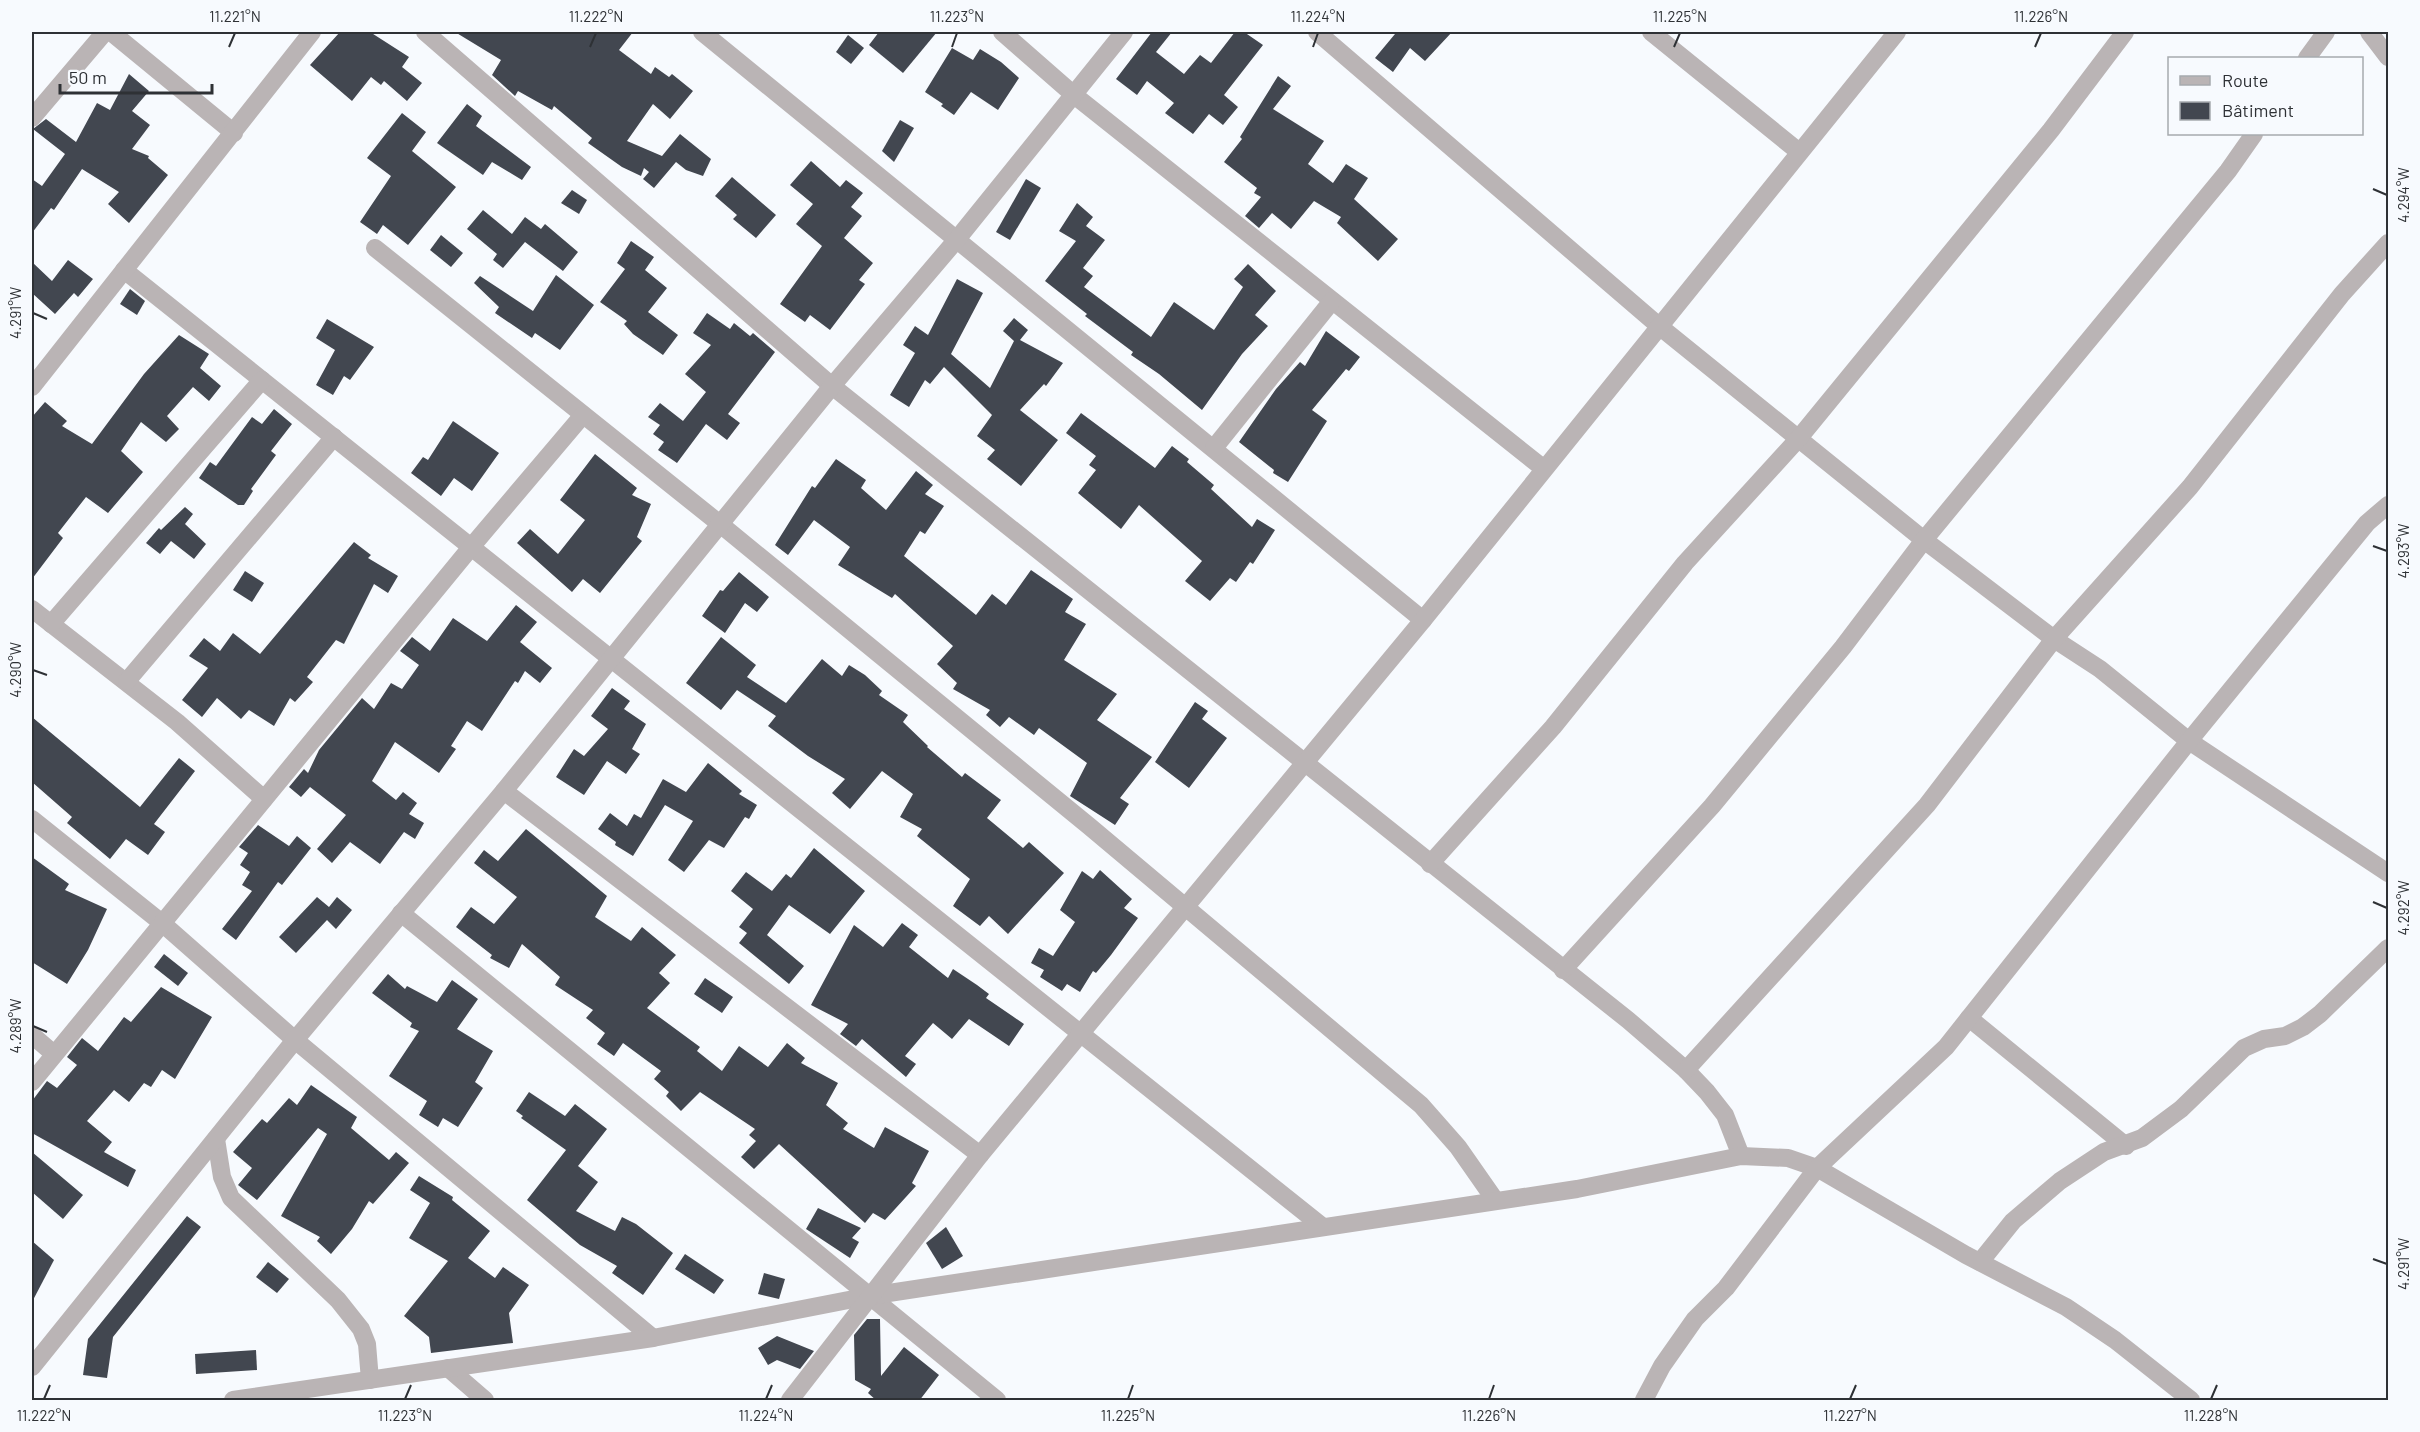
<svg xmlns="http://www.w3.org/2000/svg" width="2420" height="1432" viewBox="0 0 2420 1432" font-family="Barlow,sans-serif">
<rect width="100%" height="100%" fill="#f7fafe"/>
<g fill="#424750">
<polygon points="340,32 370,32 409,57 402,67 422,83 407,101 384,81 381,85 371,77 352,101 310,65"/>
<polygon points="455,32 633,32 619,50 651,74 655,67 669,77 672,74 693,91 670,119 653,104 627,141 662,156 680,134 711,159 703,176 686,170 676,162 654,188 643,179 649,172 644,168 641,176 622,167 588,143 592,138 554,106 552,110 518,91 515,96 492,75 501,60"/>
<polygon points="879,32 937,32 903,73 869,45"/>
<polygon points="1152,32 1172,32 1156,52 1184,74 1200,55 1211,63 1235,32 1244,32 1263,45 1224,95 1238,107 1223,125 1209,114 1193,134 1165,113 1174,103 1147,81 1137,95 1116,79"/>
<polygon points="1392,32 1452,32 1425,61 1410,48 1393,72 1375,58 1395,34"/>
<polygon points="848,35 864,48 851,64 836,52"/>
<polygon points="952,48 973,60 980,49 1001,62 1019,78 998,110 971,92 954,115 941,106 943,104 925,92"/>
<polygon points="129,74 149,91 132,111 150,125 132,149 149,156 148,158 168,175 129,223 108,204 119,192 82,169 54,210 51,208 32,233 32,179 42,186 65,154 33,129 46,119 76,142 97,103 110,110"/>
<polygon points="1278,76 1291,86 1273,109 1324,141 1308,164 1333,183 1346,164 1368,178 1354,199 1398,239 1378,261 1337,223 1341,217 1314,201 1291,229 1272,213 1259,228 1245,216 1261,197 1254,193 1257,188 1224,162 1242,139 1240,137"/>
<polygon points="467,104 482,116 476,126 531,167 522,180 492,162 483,175 437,143"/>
<polygon points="402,113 426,132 412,151 456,187 408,245 383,225 377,234 360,222 391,176 367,158"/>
<polygon points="900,120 914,128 894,162 882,151"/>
<polygon points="811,161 840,187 846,180 863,193 851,207 862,216 844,238 873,263 859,280 865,284 830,330 810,315 805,322 780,304 822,246 796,224 813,204 790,185"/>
<polygon points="732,177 776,215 756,238 733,219 737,215 715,196"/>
<polygon points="1026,179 1041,188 1010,240 996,232"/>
<polygon points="572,190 587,200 579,214 561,203"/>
<polygon points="1077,203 1093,217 1086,226 1105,240 1083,268 1093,276 1084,287 1151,337 1174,302 1214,330 1243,287 1234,279 1248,264 1276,291 1255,315 1268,326 1242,354 1202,410 1159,374 1131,355 1133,352 1085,316 1087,314 1045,281 1076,241 1059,231"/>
<polygon points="483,210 512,234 525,217 541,229 545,224 578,252 563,271 525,242 503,268 493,260 497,254 467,229"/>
<polygon points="441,235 463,253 451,267 430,250"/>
<polygon points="631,241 654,257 645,270 667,288 648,312 678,335 663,355 633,334 624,324 627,321 600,302 625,269 617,263"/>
<polygon points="68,260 93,279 78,297 74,293 55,314 32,293 32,262 52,281"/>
<polygon points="556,275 594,305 560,350 535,333 532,338 495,313 499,307 474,283 480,276 533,311"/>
<polygon points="957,279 983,293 951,354 990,388 1014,341 1003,331 1014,318 1028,330 1020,340 1063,363 1046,386 1044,384 1020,410 1058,440 1021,486 987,459 995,450 977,436 992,415 944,367 930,384 925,380 909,407 890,395 915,353 903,345 915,326 928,335"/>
<polygon points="130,289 145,301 137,315 120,304"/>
<polygon points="707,313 730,329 734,323 750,336 753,333 775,352 728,414 740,423 727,440 706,424 677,463 658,450 664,442 653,434 660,425 648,417 660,403 683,421 706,392 685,374 711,345 693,333"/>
<polygon points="327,319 374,347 350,380 344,376 333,395 316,385 335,350 316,338"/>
<polygon points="1326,331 1360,357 1349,371 1346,369 1312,410 1327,421 1288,482 1273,473 1274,470 1239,442 1276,389 1300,362 1305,366"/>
<polygon points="179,335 209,354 200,368 221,386 209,401 193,387 167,416 179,429 166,442 141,422 121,451 143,472 108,513 86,497 58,533 63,538 32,579 32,417 45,402 67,421 62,426 92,444 144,374"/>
<polygon points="274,409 292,424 271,451 276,455 251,489 253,491 244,505 238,505 199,478 210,462 216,466 252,417 262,424"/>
<polygon points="1081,413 1155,468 1172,446 1189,459 1187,462 1214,485 1211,489 1252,527 1257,519 1275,530 1253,564 1250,562 1236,582 1230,578 1210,601 1185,581 1202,561 1139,505 1121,529 1078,493 1096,470 1089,465 1096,456 1066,433"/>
<polygon points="453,421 499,453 472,491 454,478 441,496 411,473 423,457 428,460"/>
<polygon points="595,454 637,488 632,495 651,504 637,537 642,541 600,593 583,579 572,592 517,543 530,529 558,554 585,520 560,500"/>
<polygon points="836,459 866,480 861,488 886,510 916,471 933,485 925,494 944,506 925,534 920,531 904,556 976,615 992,594 1006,605 1031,570 1073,599 1065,612 1086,624 1064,660 1117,694 1097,720 1152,757 1120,798 1129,804 1115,825 1070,796 1087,763 1039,728 1034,735 1009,717 1000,727 986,715 990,710 953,689 957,683 937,664 953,646 895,594 892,598 838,565 850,547 814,520 788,555 775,545 812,486 815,488"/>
<polygon points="185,507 193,514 185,524 206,544 194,559 171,541 160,554 146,543 159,528 161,530"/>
<polygon points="354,542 371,555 368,558 398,576 388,593 374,584 344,644 336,640 307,677 313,682 295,702 290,698 274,726 249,710 241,719 217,698 202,717 182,700 208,668 189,656 204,638 220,651 233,633 260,654"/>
<polygon points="245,571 264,583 252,602 233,590"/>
<polygon points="739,572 769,597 757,612 745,603 725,633 702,616 720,590 723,591"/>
<polygon points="516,605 537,622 520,642 552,668 540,683 525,671 518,683 515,681 482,731 467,721 451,746 456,749 439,773 395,742 372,781 396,800 403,792 417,803 409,814 424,823 415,839 404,832 380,864 350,842 332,863 317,849 346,815 310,787 301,797 289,787 304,769 308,773 319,750 362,698 374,709 391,683 402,689 419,665 400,651 412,637 430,651 453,618 487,641"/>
<polygon points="721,637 756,665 747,677 786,703 822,659 842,676 849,665 865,675 882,691 879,695 908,715 903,722 928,746 927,747 962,777 965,773 1001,800 987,818 1023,848 1029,842 1064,873 1008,934 989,916 980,926 953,906 970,879 917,836 922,829 900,817 913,794 882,771 850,809 832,793 845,779 808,756 768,726 776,716 737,690 721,710 686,683"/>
<polygon points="612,688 630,701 624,709 646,724 632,749 640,754 626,774 607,761 584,795 556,777 574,749 584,756 608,729 591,716"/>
<polygon points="1195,702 1208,711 1202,719 1227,738 1189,788 1155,762"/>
<polygon points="32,717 140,807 179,758 195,771 154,824 165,832 148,855 126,839 110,859 67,823 72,817 32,782"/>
<polygon points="708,763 742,791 739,794 757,805 749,819 745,817 724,848 709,840 684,872 668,860 693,821 665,805 633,856 615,845 616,842 598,829 610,813 627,826 634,814 641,818 663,779 686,792"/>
<polygon points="258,825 289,846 297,836 311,848 282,885 278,882 236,940 222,929 252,891 242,885 250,872 240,865 248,853 239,847"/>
<polygon points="526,829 607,896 595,917 631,941 642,927 676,955 659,973 670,983 647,1008 700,1047 697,1051 722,1071 739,1046 768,1067 787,1043 805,1058 801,1063 838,1083 826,1105 848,1123 843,1129 874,1148 885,1127 929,1151 912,1183 916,1186 885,1220 873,1213 865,1223 779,1144 754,1169 741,1157 756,1141 749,1135 755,1129 700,1092 681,1111 666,1096 669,1092 654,1079 661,1071 623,1043 614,1056 597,1044 605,1033 586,1018 593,1010 555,985 560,977 522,944 509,968 490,958 492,955 456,927 471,907 494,924 517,897 474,863 484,850 498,861"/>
<polygon points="814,848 865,891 830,934 789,905 767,935 804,966 789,984 739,943 747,933 739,927 753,909 731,891 746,872 772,891 786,874 791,878"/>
<polygon points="32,857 69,884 65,890 107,909 88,950 67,984 32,962"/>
<polygon points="1100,870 1132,899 1124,908 1138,918 1111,955 1096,973 1093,971 1080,992 1067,984 1062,991 1040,977 1044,970 1031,963 1039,948 1053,956 1075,922 1060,910 1082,871 1093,879"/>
<polygon points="317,897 329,907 337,897 352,910 336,929 327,920 296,953 279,937"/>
<polygon points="902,923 918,935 909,947 948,978 953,969 977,985 989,994 986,998 1024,1024 1009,1046 969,1019 952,1039 933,1023 905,1056 916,1064 906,1077 862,1039 856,1046 840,1034 848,1024 811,1005 854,925 883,947"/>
<polygon points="164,954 188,973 178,986 154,967"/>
<polygon points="388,974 405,989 407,986 437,1002 452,980 478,999 457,1029 493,1051 475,1082 483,1088 458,1127 443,1118 438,1127 419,1115 427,1101 389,1076 419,1031 410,1027 412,1023 372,993"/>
<polygon points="705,978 733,997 722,1013 694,994"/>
<polygon points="161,987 212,1017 175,1079 162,1070 151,1087 144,1083 129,1102 114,1090 87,1121 112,1142 104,1152 136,1170 128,1187 32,1133 32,1101 47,1081 57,1088 77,1065 67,1057 82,1038 98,1051 124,1017 131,1022"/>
<polygon points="311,1085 357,1117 351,1128 389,1160 396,1152 409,1163 373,1204 369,1201 352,1229 331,1254 317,1241 320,1237 281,1216 327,1134 318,1128 257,1200 238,1185 252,1168 233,1152 262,1119 267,1123 289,1098 297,1105"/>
<polygon points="529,1092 565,1116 575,1104 607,1129 578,1166 598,1182 576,1211 615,1231 622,1217 636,1224 673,1253 643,1295 612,1273 617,1266 580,1245 527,1200 566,1150 521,1118 523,1116 516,1111"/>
<polygon points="32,1152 83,1195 63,1219 32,1192"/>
<polygon points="419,1176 453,1197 452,1200 490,1231 468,1258 495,1278 503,1267 529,1285 509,1313 513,1343 431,1353 429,1337 404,1316 448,1261 409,1238 430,1203 410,1190"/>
<polygon points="818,1208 861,1228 852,1238 859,1242 850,1258 806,1229"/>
<polygon points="187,1216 201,1227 113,1337 107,1378 83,1375 88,1339"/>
<polygon points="946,1227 963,1256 942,1269 926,1243"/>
<polygon points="32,1241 54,1260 32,1302"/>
<polygon points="685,1254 724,1280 714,1294 675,1269"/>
<polygon points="268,1262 289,1279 277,1293 256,1277"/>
<polygon points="764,1273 785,1279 779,1299 758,1294"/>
<polygon points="867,1319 880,1319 881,1376 904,1347 939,1375 919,1401 877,1401 868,1393 871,1389 855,1380 854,1335"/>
<polygon points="777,1336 814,1351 800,1369 777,1360 768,1365 758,1348"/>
<polygon points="256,1350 257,1370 196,1374 195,1354"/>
</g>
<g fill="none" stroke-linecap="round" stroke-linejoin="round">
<g stroke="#bab4b5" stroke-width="18">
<polyline points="111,32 234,133"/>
<polyline points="425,32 832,386 1628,1020 1686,1070 1707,1092 1725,1115 1741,1156"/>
<polyline points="702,32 1423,620"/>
<polyline points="1002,32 1074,95 1543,468"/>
<polyline points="1317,32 1659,326 1924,540 2054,639 2100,669 2189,741 2388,873"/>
<polyline points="1651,32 1798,151"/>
<polyline points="2369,32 2388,57"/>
<polyline points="2307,58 2326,32"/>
<polyline points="32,118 105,32"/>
<polyline points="375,248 720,524 1089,826 1421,1105 1458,1147 1495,1200"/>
<polyline points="124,270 1323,1227"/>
<polyline points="32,387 312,32"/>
<polyline points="1214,448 1332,301"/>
<polyline points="32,609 177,722 264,799"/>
<polyline points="51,624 262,380"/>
<polyline points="127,681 334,437"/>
<polyline points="504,791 980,1155"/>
<polyline points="32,819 162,923 295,1040 653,1338"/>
<polyline points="1430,864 1553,727 1685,563 1799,438 2051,130 2125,32"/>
<polyline points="401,913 997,1400"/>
<polyline points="1563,970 1712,806 1843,647 1924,540 2228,171 2254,134"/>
<polyline points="1969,1018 2126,1146"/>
<polyline points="32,1035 54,1054"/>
<polyline points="1686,1070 1927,805 2054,639 2190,487 2342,294 2388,243"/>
<polyline points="32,1082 472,546 583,415"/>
<polyline points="216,1139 222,1177 231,1198 338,1300 361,1329 367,1344 370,1380"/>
<polyline points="1980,1262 2013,1221 2060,1181 2104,1152 2142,1138 2181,1109 2244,1048 2264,1039 2285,1036 2303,1027 2320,1014 2388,948"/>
<polyline points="32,1367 295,1040 504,791 832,386 958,238 1124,32"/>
<polyline points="448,1368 485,1400"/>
<polyline points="233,1400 653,1338 869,1296 1577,1189 1741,1156 1788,1158 1817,1168 1966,1255 2066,1307 2115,1340 2191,1400"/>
<polyline points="790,1400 980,1155 1423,620 1897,32"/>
<polyline points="1644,1400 1662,1366 1695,1319 1726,1288 1817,1168 1946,1047 2189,741 2367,523 2388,505"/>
</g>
</g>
<path fill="none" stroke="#2e3135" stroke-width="2" d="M229,47L235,33M590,47L596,33M952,47L957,33M1313,47L1318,33M1674,47L1680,33M2035,47L2041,33M2373,189L2387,195M33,313L47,319M2373,546L2387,551M33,670L47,675M2373,902L2387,908M33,1026L47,1032M2373,1259L2387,1264M44,1399L50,1385M405,1399L411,1385M766,1399L772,1385M1128,1399L1133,1385M1489,1399L1494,1385M1850,1399L1856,1385M2211,1399L2217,1385"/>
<rect width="2420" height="1432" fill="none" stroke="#f7fafe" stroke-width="66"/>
<rect x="2168" y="57" width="195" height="78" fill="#f7fafe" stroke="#a7aaae" stroke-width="1.5"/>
<rect x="2180" y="76" width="30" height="9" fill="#bab4b5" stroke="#a7aaae" stroke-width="1.5"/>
<text x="2222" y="87" font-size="18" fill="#2e3135">Route</text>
<rect x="2180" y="102" width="30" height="18" fill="#424750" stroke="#a7aaae" stroke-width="1.5"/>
<text x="2222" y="117" font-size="18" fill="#2e3135">Bâtiment</text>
<path d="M60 84v9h152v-9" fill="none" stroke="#2e3135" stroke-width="3"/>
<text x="69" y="84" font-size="18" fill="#2e3135" stroke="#f7fafe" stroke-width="4.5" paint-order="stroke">50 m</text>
<rect x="33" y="33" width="2354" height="1366" fill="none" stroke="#2e3135" stroke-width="2"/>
<g font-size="15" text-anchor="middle" fill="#2e3135">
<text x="235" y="22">11.221°N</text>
<text x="596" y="22">11.222°N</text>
<text x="957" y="22">11.223°N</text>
<text x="1318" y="22">11.224°N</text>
<text x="1680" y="22">11.225°N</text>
<text x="2041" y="22">11.226°N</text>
<text transform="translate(2404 195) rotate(-90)" y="5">4.294°W</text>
<text transform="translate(16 313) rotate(-90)" y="5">4.291°W</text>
<text transform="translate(2404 551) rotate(-90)" y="5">4.293°W</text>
<text transform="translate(16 670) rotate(-90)" y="5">4.290°W</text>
<text transform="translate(2404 908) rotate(-90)" y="5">4.292°W</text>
<text transform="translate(16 1026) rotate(-90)" y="5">4.289°W</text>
<text transform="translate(2404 1264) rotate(-90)" y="5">4.291°W</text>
<text x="44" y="1421">11.222°N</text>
<text x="405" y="1421">11.223°N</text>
<text x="766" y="1421">11.224°N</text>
<text x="1128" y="1421">11.225°N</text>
<text x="1489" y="1421">11.226°N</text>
<text x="1850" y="1421">11.227°N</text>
<text x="2211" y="1421">11.228°N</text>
</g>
</svg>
